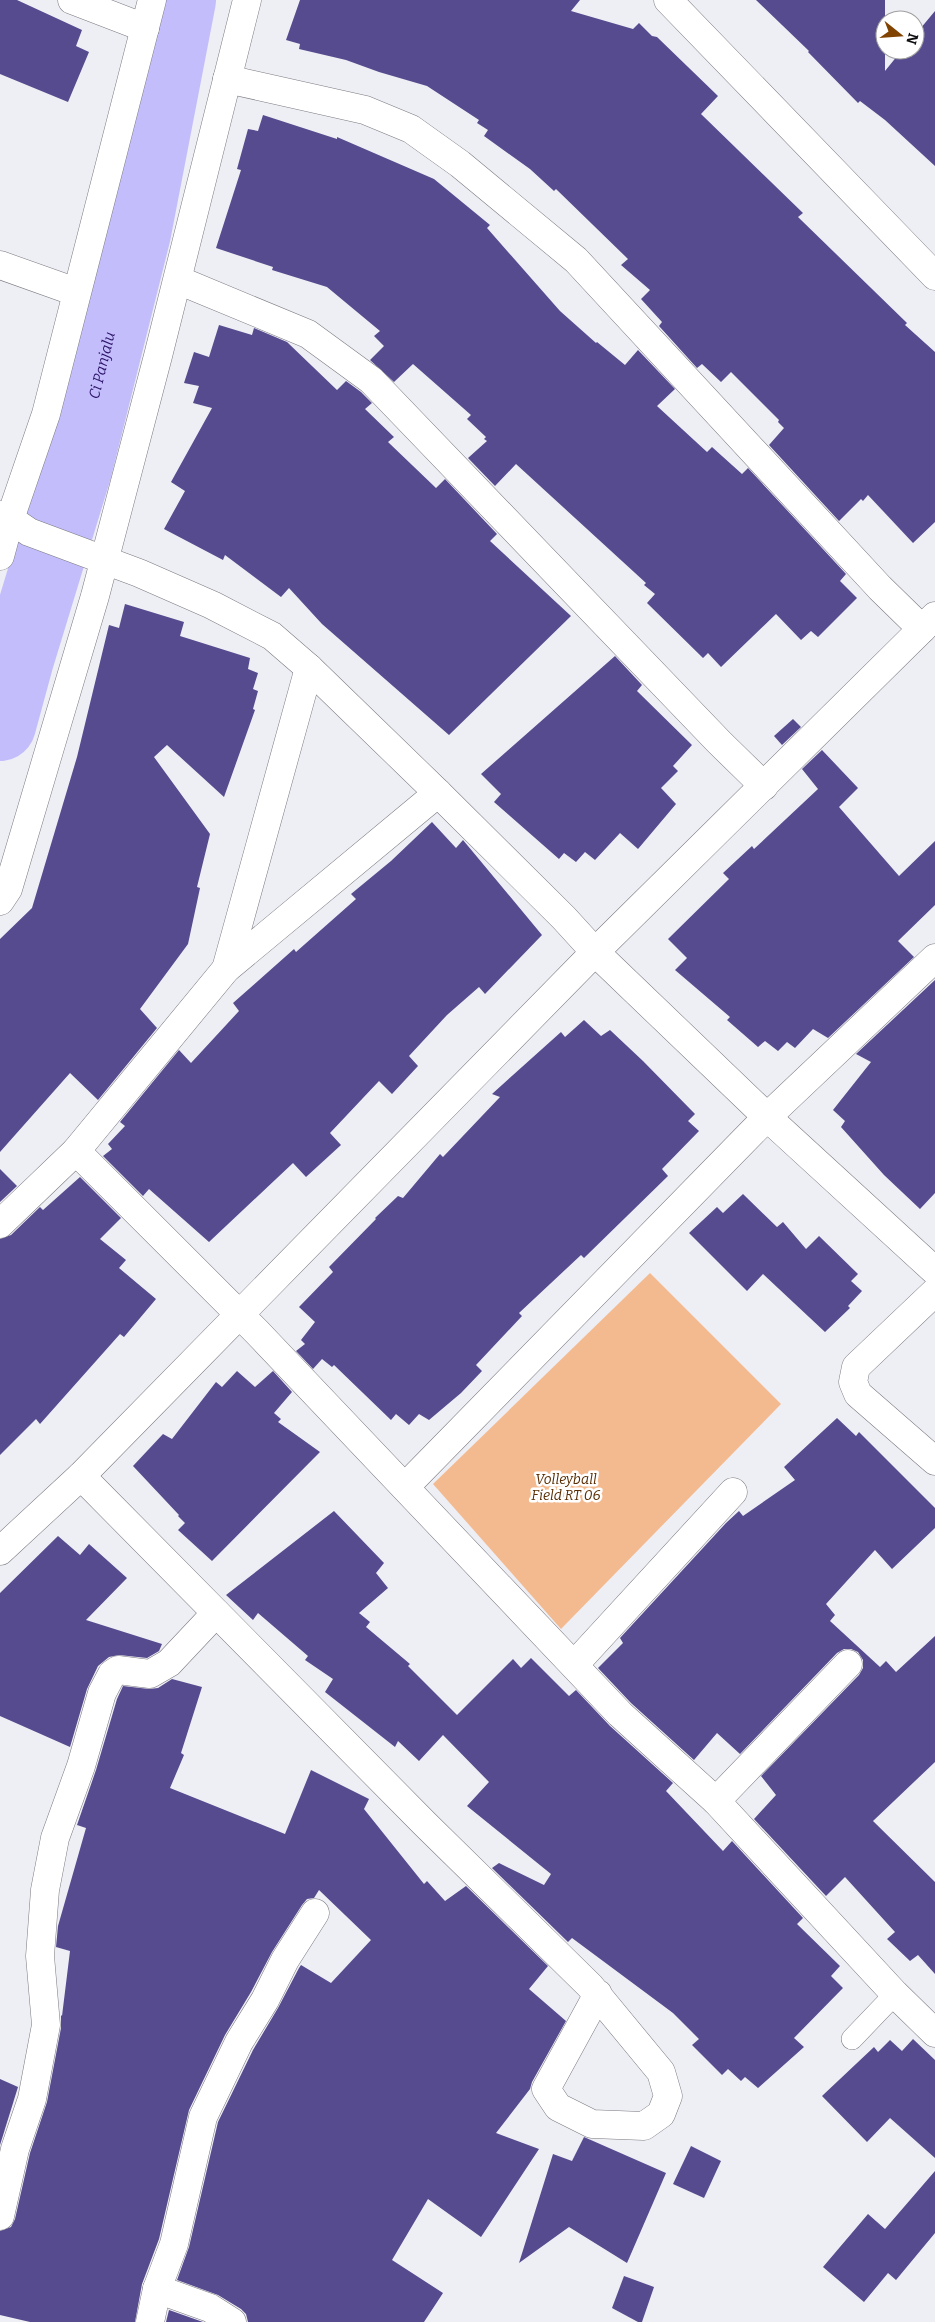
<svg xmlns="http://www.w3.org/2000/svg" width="935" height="2322" viewBox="0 0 935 2322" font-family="Bitter,serif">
<rect width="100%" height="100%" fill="#eeeef5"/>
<polygon fill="#f4ba8f" points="650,1273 781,1404 561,1629 433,1484"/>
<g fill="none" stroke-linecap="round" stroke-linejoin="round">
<path stroke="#c3befb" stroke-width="72" id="s1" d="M0,725L18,659L76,469L135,233L180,0"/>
</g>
<g fill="#554b8e">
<polygon points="0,0 17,0 82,30 76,46 89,52 68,102 0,74"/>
<polygon points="300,0 580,0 571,11 633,29 639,23 652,36 657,37 718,96 701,114 803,213 798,217 907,323 905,325 935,352 935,522 913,543 868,495 863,501 861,499 839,521 769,445 784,428 778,422 779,420 731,372 721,382 702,364 697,368 659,326 662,322 641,299 650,290 621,265 628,259 556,189 554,191 530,169 484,136 488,130 477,123 479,120 427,86 379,72 346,60 299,49 300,44 286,40"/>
<polygon points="756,0 885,0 885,71 902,50 915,50 915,35 935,11 935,166 885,120 860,101 858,103 808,52 809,51"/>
<polygon points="263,115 337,139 337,137 434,179 490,225 487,228 560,311 596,343 597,342 625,365 638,350 675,389 657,406 707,452 712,447 742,474 748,468 846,574 840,581 857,598 818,637 811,631 801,640 776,614 721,667 708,653 703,658 647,603 655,594 644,585 646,583 516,464 495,486 468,458 487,441 484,439 486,437 467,419 471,415 413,364 394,382 370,360 384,346 374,336 380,331 327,287 272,270 273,267 216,248 241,170 237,169 248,129 258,131"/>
<polygon points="219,325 252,335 254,328 287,342 337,390 346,381 361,392 372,403 365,409 394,437 388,442 436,488 445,479 497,534 490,541 571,616 449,735 322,624 289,588 281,597 225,555 223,560 164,529 185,491 171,482 212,408 193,403 199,386 184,383 194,352 209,357"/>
<polygon points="125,604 184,622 180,636 250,658 248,669 258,673 253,689 258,691 253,709 255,710 224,797 167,745 154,757 210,834 197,887 200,888 188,944 140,1009 157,1028 98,1100 70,1073 0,1152 0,939 32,908 77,757 109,625 119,628"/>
<polygon points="615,656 642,685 637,691 692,745 673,766 678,771 661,788 676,804 638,849 620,833 595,860 585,852 576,862 564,853 559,859 494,802 501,794 481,774"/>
<polygon points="793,719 801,727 782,745 774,736"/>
<polygon points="822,750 858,788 839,807 899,876 935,841 935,905 898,941 914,957 828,1038 813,1029 795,1048 787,1042 778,1051 765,1041 758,1047 727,1020 730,1017 675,970 687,958 668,939 729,879 723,873 752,846 754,849 818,789 802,769"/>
<polygon points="432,822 456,848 463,840 542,935 485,994 479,987 447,1015 409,1056 418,1066 392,1094 379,1081 330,1133 341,1145 306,1177 293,1163 209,1242 149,1189 143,1196 103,1156 112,1149 108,1144 125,1126 120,1122 179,1050 191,1063 239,1011 233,1003 294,949 296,952 356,899 351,894 391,861"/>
<polygon points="935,980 935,1193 920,1209 884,1175 841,1127 845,1121 833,1110 871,1062 856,1054"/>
<polygon points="584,1020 601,1036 610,1030 643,1061 695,1114 688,1121 699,1131 662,1169 668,1176 584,1258 581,1255 519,1313 522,1316 476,1365 482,1371 461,1393 429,1420 419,1414 409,1425 396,1414 391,1420 334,1365 332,1367 322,1359 313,1369 296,1351 305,1344 301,1340 315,1322 299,1307 333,1272 329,1267 376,1219 375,1218 398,1196 403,1198 440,1154 443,1157 500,1097 492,1094 561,1032 565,1037"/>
<polygon points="0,1169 17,1186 0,1202"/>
<polygon points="80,1177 121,1218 100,1239 126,1260 119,1268 156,1299 124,1337 120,1334 40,1424 36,1419 0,1455 0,1239 11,1235 40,1207 43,1210"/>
<polygon points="743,1194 777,1227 783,1222 806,1249 819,1236 858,1274 851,1281 862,1291 848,1306 850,1308 825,1332 763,1274 747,1291 689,1233 717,1207 723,1213"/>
<polygon points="237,1371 255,1387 273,1371 292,1392 274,1413 281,1419 278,1422 320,1452 212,1561 178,1530 185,1523 178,1516 179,1515 133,1466 163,1434 172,1439 216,1382 222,1387"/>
<polygon points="837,1418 856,1436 859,1432 935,1508 935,1528 892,1569 875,1550 826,1604 835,1615 830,1621 880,1667 886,1661 896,1672 935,1636 935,1762 873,1821 935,1882 935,1974 918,1955 910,1961 887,1939 895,1932 845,1877 826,1896 754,1819 776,1795 761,1776 859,1675 863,1668 863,1660 858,1652 851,1649 844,1649 837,1653 740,1754 717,1733 694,1760 631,1703 598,1668 623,1643 620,1638 726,1523 739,1511 743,1516 795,1480 784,1467"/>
<polygon points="334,1511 384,1563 376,1573 388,1588 359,1613 370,1622 366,1627 410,1664 408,1666 457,1715 513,1659 521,1668 531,1658 569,1696 576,1690 610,1726 673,1783 666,1791 723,1851 732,1841 803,1918 797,1924 840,1966 831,1976 843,1988 794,2038 804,2047 758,2088 745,2077 741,2081 728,2069 722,2075 692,2045 699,2039 673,2013 572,1938 568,1942 492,1868 499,1863 544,1885 551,1874 467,1806 489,1782 443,1735 419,1761 398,1741 395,1747 325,1692 333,1679 305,1660 308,1656 258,1613 253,1620 226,1595"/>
<polygon points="58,1536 80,1555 89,1544 127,1578 86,1620 162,1644 159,1651 147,1658 119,1655 109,1657 98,1666 87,1689 70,1747 0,1716 0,1593"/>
<polygon points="172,1679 202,1687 181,1753 184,1755 170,1788 285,1834 311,1770 369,1799 364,1809 424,1884 427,1881 445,1901 466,1886 548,1966 529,1989 566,2021 532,2082 530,2089 496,2133 539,2149 481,2237 428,2199 392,2260 443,2293 424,2322 248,2322 246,2314 241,2309 218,2295 177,2280 189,2247 218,2122 253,2050 278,2008 299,1968 301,1965 331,1983 371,1940 319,1890 314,1898 307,1899 302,1905 272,1952 251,1992 225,2035 189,2110 159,2239 142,2284 135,2322 30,2322 0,2315 0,2231 11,2227 15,2219 30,2153 47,2102 61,2028 61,2015 62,2016 70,1951 56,1947 58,1926 86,1828 77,1825 96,1770 117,1699 123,1686 149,1689 158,1688"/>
<polygon points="913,2039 935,2060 935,2158 890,2118 867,2142 822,2096 874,2047 878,2052 890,2040 902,2051"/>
<polygon points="0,2079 18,2087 0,2145"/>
<polygon points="584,2137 666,2173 627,2263 569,2227 519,2263 553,2154 572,2161"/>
<polygon points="691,2146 721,2161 704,2198 673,2184"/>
<polygon points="935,2171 935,2233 896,2280 888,2273 864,2302 823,2267 868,2214 885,2229"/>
<polygon points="624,2276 654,2287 642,2322 638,2322 612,2308"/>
<polygon points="169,2310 203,2322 166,2322"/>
</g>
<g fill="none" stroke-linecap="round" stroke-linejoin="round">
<defs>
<polyline id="lane" points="852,2039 895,1994"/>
<g id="street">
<polyline points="72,0 145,28"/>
<polyline points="668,0 935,276"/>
<polyline points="227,79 365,110 411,129 460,164 576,260 880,588 922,629"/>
<polyline points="0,265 76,292"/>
<polyline points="178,280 308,334 371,380 719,742 764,786"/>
<polyline points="0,515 10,519 46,414 152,0"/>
<polyline points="0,556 10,519 29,532 139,573 212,605 272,636 309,668 438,793 564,918 595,952 767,1117 935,1271"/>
<polyline points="0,901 8,889 95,596 158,356 247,0"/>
<polyline points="226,969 309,668"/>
<polyline points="76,1151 226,969 438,793"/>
<polyline points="0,1224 76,1151 256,1331 620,1714 716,1801 895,1994 935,2033"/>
<polyline points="935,1292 856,1367 853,1382 858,1394 935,1461"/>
<polyline points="81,1476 425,1824 590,1986 661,2072 668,2096 661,2114 644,2126 592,2124 558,2107 546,2089 598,1994"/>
<polyline points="405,1487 767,1117 935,958"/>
<polyline points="0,1551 81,1476 595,952 935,616"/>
<polyline points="574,1665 733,1492"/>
<polyline points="716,1801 848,1664"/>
<polyline points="0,2216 15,2149 32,2099 46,2025 40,1956 45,1890 55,1838 81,1766 102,1693 112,1674 118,1670 150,1674 169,1663 216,1613"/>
<polyline points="157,2289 210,2308 232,2322"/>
<polyline points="150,2322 157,2289 174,2244 203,2117 239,2042 265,2000 285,1960 315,1913"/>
</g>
</defs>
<use href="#lane" stroke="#7a7a80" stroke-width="22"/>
<use href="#street" stroke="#7a7a80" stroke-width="29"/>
<use href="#lane" stroke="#fff" stroke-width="21"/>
<use href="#street" stroke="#fff" stroke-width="28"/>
</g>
<g text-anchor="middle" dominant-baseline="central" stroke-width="5" stroke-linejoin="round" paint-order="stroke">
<g font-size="14" font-style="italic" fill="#5a2e04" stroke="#fff">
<text x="566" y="1479">Volleyball<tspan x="566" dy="16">Field RT 06</tspan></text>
</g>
<g font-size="15" font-style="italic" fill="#2d1369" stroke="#fff">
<text stroke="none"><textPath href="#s1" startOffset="374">Ci Panjalu</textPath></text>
</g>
</g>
<g transform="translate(900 35) rotate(107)"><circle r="24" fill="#ffffff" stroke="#9f9f9f"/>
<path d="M0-4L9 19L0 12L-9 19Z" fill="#814301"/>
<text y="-8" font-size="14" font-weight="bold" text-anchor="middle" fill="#0e0e10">N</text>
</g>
</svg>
